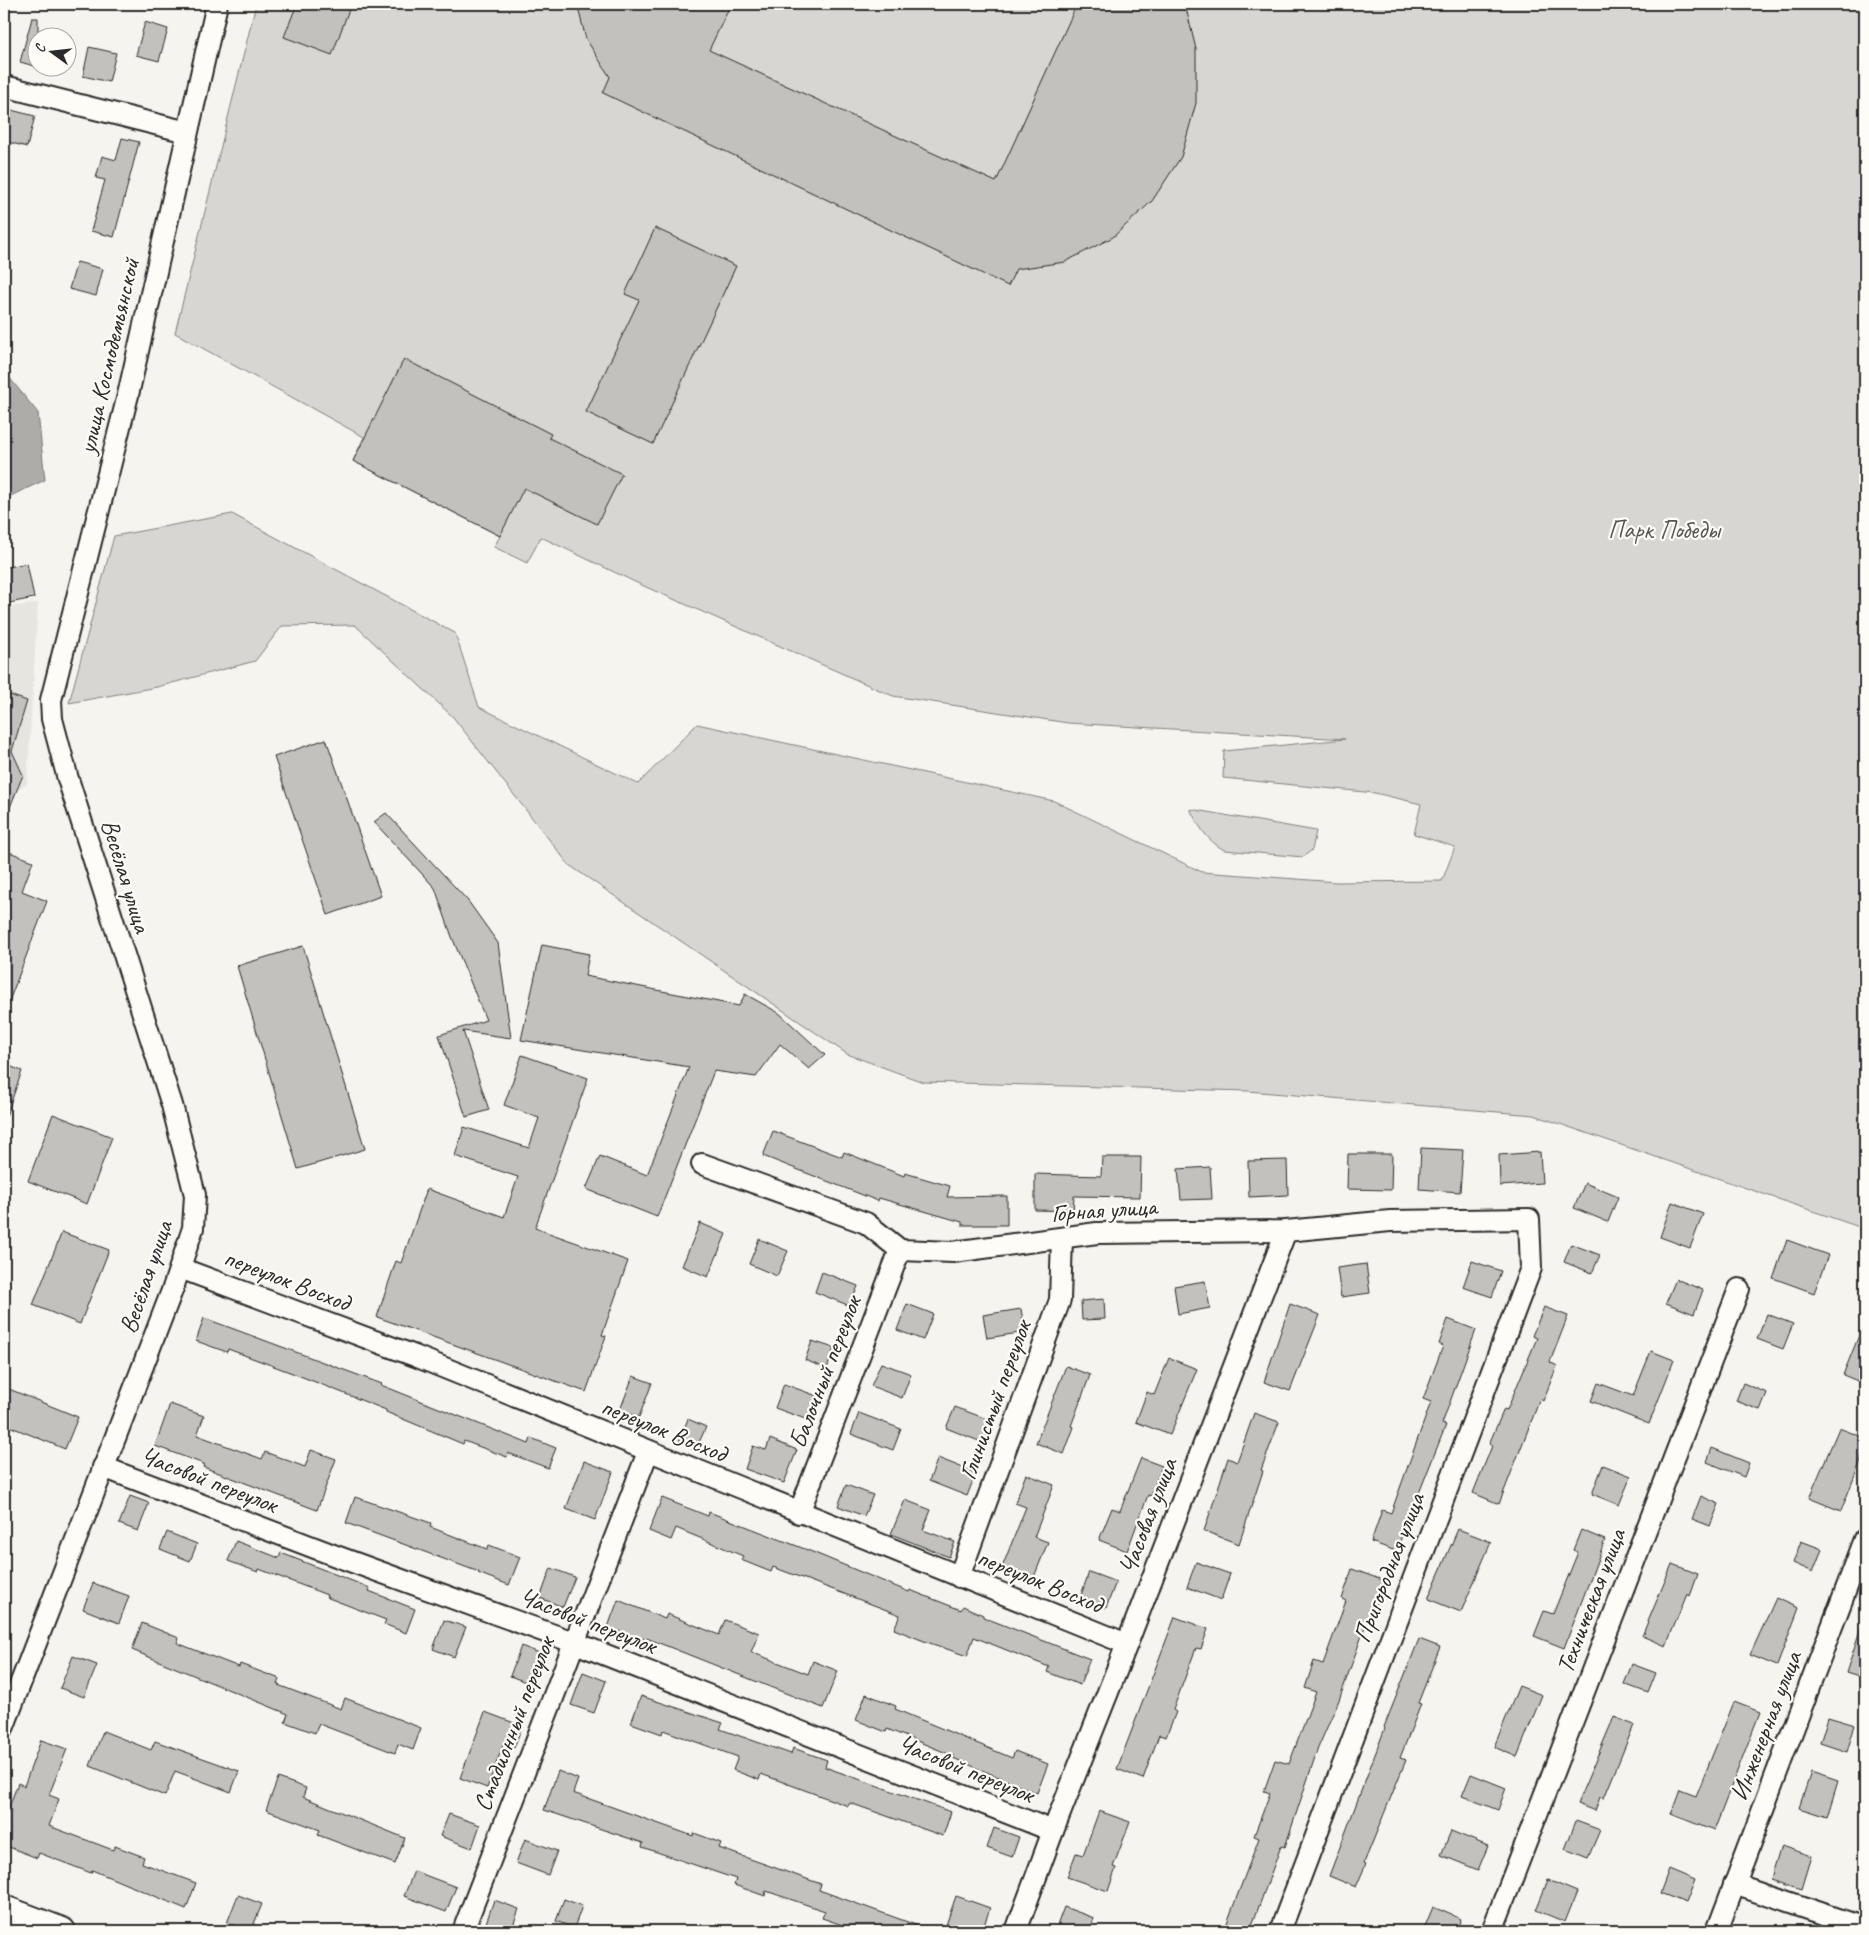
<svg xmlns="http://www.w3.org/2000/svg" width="1869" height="1935" viewBox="0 0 1869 1935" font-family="Caveat,sans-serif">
<rect width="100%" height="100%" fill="#f5f4ef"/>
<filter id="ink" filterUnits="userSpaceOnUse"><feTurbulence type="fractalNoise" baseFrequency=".02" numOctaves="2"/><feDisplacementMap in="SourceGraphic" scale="10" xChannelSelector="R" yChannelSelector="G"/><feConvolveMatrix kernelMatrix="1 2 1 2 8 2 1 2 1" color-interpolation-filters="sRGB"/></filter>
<g filter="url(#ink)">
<polygon fill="#e6e5e0" points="38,603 27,784 4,797 4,608"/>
<g fill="#d7d6d2" stroke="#81807e">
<polygon points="256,4 1865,4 1865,1229 1534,1115 1248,1091 923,1082 847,1054 569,865 453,717 355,625 282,626 255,661 157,687 69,703 114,536 232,514 455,633 479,707 638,784 697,724 1054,801 1202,872 1337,882 1442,881 1455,847 1414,834 1421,804 1375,793 1223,778 1224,751 1345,739 1068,723 893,696 637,583 541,537 527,563 494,547 500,536 353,461 364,437 175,333"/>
<path d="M1190,809L1316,831L1312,850L1303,857L1224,850C1206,840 1199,826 1190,809Z"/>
</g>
<polygon fill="#adaca9" stroke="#797877" points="4,371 38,413 45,480 4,499"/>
<g fill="#c2c1be" stroke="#2b2b2b">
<polygon points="297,4 351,4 332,55 284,37"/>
<polygon points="577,4 731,4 709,50 996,182 1077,4 1185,4 1196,49 1196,103 1181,157 1152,201 1113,237 1065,262 1016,269 1008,286 603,93 610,77 586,39"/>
<polygon points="32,18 38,18 38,67 20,62"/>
<polygon points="145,22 168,29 159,61 136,55"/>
<polygon points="89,47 116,53 109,82 83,76"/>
<polygon points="11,110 35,116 27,147 4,141"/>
<polygon points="122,138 139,142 114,237 91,231 105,180 96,178 102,156 116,160"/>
<polygon points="655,228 736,266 653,444 586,412 639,300 625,294"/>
<polygon points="77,262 103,269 96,296 69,289"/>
<polygon points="404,359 551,434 549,438 622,474 597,524 524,488 500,536 353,461"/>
<polygon points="27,563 34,598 4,604 4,568"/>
<polygon points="4,693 27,701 12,751 23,775 4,822"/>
<polygon points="326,739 381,896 328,915 274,757"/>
<polygon points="386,813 468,901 498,943 511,1038 463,1031 489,1110 466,1117 439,1035 486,1020 452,937 435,888 374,822"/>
<polygon points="4,850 33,861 22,891 47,901 5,1012"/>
<polygon points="542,945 589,954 585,976 739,1006 745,994 779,1013 825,1055 809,1069 780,1044 756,1077 714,1071 657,1217 586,1189 600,1156 647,1175 689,1067 521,1040"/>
<polygon points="303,946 365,1149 298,1169 237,966"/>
<polygon points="522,1055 588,1078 535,1228 628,1261 602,1335 606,1336 586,1392 377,1317 396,1261 401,1263 427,1189 504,1217 518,1177 455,1156 464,1127 529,1148 539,1118 504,1105"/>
<polygon points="4,1064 22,1071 6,1116 4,1116"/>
<polygon points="53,1114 112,1137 87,1204 28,1181"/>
<polygon points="773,1131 842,1157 844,1152 904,1176 905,1173 950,1186 947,1197 1007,1196 1007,1225 962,1225 962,1222 879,1198 878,1201 763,1156"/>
<polygon points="1421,1148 1463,1150 1460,1192 1419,1189"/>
<polygon points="1540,1152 1542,1183 1500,1186 1499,1155"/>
<polygon points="1348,1154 1392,1154 1391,1190 1347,1189"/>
<polygon points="1102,1157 1141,1157 1140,1197 1074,1196 1073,1211 1035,1210 1035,1174 1101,1176"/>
<polygon points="1287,1160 1288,1195 1249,1197 1248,1161"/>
<polygon points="1210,1167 1212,1199 1181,1200 1178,1169"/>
<polygon points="1585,1183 1618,1197 1608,1222 1574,1208"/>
<polygon points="1672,1202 1703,1214 1690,1248 1660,1237"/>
<polygon points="700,1223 726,1234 708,1277 682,1266"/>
<polygon points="62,1232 109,1250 80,1324 33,1305"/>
<polygon points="759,1239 788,1251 777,1276 749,1264"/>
<polygon points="1787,1240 1828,1255 1814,1293 1773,1278"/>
<polygon points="1571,1244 1600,1255 1592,1273 1564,1262"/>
<polygon points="1472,1261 1501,1271 1492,1297 1463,1287"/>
<polygon points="1366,1264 1370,1293 1341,1297 1337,1268"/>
<polygon points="822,1272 858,1286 850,1306 815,1292"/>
<polygon points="1676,1279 1703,1290 1694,1314 1666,1303"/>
<polygon points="1205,1281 1210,1308 1178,1314 1174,1286"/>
<polygon points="1104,1299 1105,1319 1082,1320 1081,1301"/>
<polygon points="907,1304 933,1314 923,1340 897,1330"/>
<polygon points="1290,1304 1320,1315 1290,1391 1264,1382"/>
<polygon points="1544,1307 1568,1316 1550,1362 1557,1366 1543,1401 1540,1399 1499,1504 1473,1493 1492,1446 1489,1444 1504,1409 1507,1410 1537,1338 1532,1336"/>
<polygon points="1021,1309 1025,1332 987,1338 983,1315"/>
<polygon points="1767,1314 1793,1324 1783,1349 1757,1339"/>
<polygon points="204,1318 382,1384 381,1385 529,1444 531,1438 556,1448 548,1468 508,1453 507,1457 464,1441 463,1444 386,1412 386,1410 295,1374 228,1349 227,1352 196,1341"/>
<polygon points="1448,1319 1476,1330 1442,1424 1446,1425 1396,1551 1371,1542 1382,1510 1391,1513 1431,1402 1423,1399 1443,1346 1439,1344"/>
<polygon points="1864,1323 1865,1323 1865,1384 1843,1375"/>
<polygon points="812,1341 834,1348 827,1369 805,1360"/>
<polygon points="1651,1351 1674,1360 1649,1424 1591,1401 1598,1383 1633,1396"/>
<polygon points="1169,1358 1197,1369 1170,1435 1136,1422 1147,1392 1154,1395"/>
<polygon points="881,1363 911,1374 902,1398 871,1386"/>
<polygon points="1066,1366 1090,1375 1071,1426 1074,1427 1064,1454 1036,1443"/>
<polygon points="633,1376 652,1383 639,1417 620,1410"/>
<polygon points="1743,1383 1767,1393 1760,1410 1736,1401"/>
<polygon points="784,1384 817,1396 808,1420 775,1408"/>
<polygon points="4,1387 78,1417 65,1449 4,1424"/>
<polygon points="170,1404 204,1416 197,1435 262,1459 265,1452 305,1467 311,1450 336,1459 317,1510 203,1467 204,1464 155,1446"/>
<polygon points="955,1407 992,1421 984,1443 946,1428"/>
<polygon points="859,1413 901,1429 893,1450 851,1434"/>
<polygon points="1254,1413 1279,1422 1261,1470 1263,1471 1239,1544 1204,1531 1228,1458 1237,1462"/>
<polygon points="688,1419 706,1427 696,1449 679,1441"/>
<polygon points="1839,1428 1865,1438 1865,1450 1841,1511 1809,1498"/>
<polygon points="770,1439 797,1450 784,1483 745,1469 753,1446 766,1450"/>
<polygon points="1712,1448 1749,1463 1744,1477 1707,1462"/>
<polygon points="938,1458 976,1473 967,1496 929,1481"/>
<polygon points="1141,1458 1162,1466 1151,1496 1148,1495 1127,1551 1099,1540 1112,1508 1120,1511"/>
<polygon points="584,1461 613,1472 595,1520 566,1509"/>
<polygon points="1603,1465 1631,1476 1619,1505 1592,1494"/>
<polygon points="1026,1474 1054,1485 1034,1537 1048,1542 1032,1582 1001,1570 1026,1507 1015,1503"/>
<polygon points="846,1485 873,1495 864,1516 838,1506"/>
<polygon points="130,1496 149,1503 138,1531 119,1524"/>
<polygon points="1701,1496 1719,1504 1710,1526 1692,1519"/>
<polygon points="355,1497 431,1523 430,1527 487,1549 489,1545 520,1557 509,1585 478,1573 479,1572 346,1523"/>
<polygon points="662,1498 708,1516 709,1512 810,1551 909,1592 910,1590 961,1610 963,1606 983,1615 983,1617 1090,1659 1080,1685 1047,1672 1049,1667 974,1637 967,1656 924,1641 894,1629 900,1615 773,1567 771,1572 741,1560 743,1556 676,1528 671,1540 649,1531"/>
<polygon points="905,1500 931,1510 923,1530 955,1542 949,1557 891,1534"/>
<polygon points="1458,1529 1491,1542 1461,1612 1428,1599"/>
<polygon points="1581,1530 1605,1540 1564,1648 1534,1636 1544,1611 1553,1614 1578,1552 1573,1550"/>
<polygon points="167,1532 197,1544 190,1561 160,1549"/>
<polygon points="236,1541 279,1558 281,1553 370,1588 369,1591 415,1609 406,1633 384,1624 386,1620 326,1597 327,1595 259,1569 258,1572 228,1561"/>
<polygon points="1801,1541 1822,1549 1813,1572 1793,1563"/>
<polygon points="1196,1562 1230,1574 1221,1600 1187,1587"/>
<polygon points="1672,1564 1698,1574 1690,1596 1687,1594 1666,1646 1642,1636"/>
<polygon points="551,1568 575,1577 563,1607 540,1598"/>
<polygon points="1352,1569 1385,1581 1374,1611 1371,1610 1339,1700 1318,1748 1285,1847 1281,1846 1250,1931 1224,1931 1259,1838 1254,1836 1270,1793 1264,1791 1275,1760 1289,1764 1316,1692 1305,1688 1314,1661 1323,1664 1346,1601 1342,1599"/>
<polygon points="1089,1572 1116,1582 1106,1608 1080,1598"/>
<polygon points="93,1583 129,1596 119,1623 83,1609"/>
<polygon points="1776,1598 1799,1608 1777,1666 1750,1655"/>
<polygon points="618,1600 665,1619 667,1614 719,1635 725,1620 759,1633 751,1652 808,1674 813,1661 838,1671 823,1708 644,1637 643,1641 608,1627"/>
<polygon points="1175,1617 1208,1629 1201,1649 1196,1648 1173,1710 1176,1712 1166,1737 1159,1735 1143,1779 1117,1769"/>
<polygon points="444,1620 466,1627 454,1657 433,1649"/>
<polygon points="142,1623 179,1638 177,1643 239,1667 240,1664 280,1679 278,1685 341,1709 345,1698 421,1728 413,1750 398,1744 395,1753 319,1724 315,1733 285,1722 288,1714 132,1650"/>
<polygon points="1862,1624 1865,1624 1865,1679 1846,1673"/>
<polygon points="1419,1639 1440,1647 1418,1703 1421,1704 1400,1758 1406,1760 1364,1863 1366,1864 1356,1887 1329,1876 1385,1728 1384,1727"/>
<polygon points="521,1646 542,1654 531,1684 510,1676"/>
<polygon points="73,1656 97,1665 84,1697 60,1688"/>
<polygon points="1632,1664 1656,1673 1648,1693 1624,1684"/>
<polygon points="583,1672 606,1681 594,1713 571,1705"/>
<polygon points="1519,1686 1542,1695 1517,1757 1494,1747"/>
<polygon points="866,1694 896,1706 895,1709 1012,1758 1015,1751 1048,1764 1037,1793 953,1758 954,1756 887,1729 886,1732 856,1720"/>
<polygon points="641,1696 723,1723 720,1729 791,1754 793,1748 827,1760 825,1767 951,1812 943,1836 850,1803 848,1806 761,1774 759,1780 733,1770 738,1757 663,1730 662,1734 631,1723"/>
<polygon points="1734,1702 1760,1712 1714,1831 1671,1814 1680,1790 1696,1796"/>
<polygon points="485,1712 522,1726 514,1748 504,1743 487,1788 460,1778"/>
<polygon points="1614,1717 1634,1725 1604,1798 1600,1797 1595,1811 1577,1804"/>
<polygon points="1828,1717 1855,1725 1847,1752 1820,1743"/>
<polygon points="103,1731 151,1750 155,1741 239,1771 231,1792 175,1771 165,1796 90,1766"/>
<polygon points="41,1740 67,1749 49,1795 59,1799 49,1826 113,1850 115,1846 144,1857 142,1863 196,1883 186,1909 92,1870 91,1873 39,1853 37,1858 4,1845 4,1820 18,1783 24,1786"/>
<polygon points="558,1771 578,1779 573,1793 693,1836 694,1833 721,1843 719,1848 821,1884 819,1890 927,1929 926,1931 860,1931 822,1918 825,1911 766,1891 765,1896 734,1885 736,1879 642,1847 643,1843 544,1810"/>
<polygon points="1811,1772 1838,1781 1827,1817 1799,1808"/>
<polygon points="1471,1774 1506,1788 1498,1810 1462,1796"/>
<polygon points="278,1778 306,1788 303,1797 405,1838 395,1864 318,1835 320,1830 266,1810"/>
<polygon points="1099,1811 1130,1822 1113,1867 1116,1868 1108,1891 1067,1877 1076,1853 1083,1855"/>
<polygon points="449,1814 480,1825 472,1848 440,1836"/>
<polygon points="1576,1821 1600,1830 1588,1858 1565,1849"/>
<polygon points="994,1828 1019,1837 1012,1857 987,1848"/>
<polygon points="1451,1831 1488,1846 1478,1870 1441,1855"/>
<polygon points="525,1839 557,1851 548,1875 516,1863"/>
<polygon points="1781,1846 1812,1856 1802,1889 1771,1879"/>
<polygon points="1669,1869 1695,1880 1686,1903 1660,1893"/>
<polygon points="414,1871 456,1887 446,1912 404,1896"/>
<polygon points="1548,1880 1577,1892 1565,1922 1536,1910"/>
<polygon points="238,1895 262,1904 251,1931 227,1923"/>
<polygon points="956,1896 990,1908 982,1931 963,1931 946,1925"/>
<polygon points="564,1899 582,1906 574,1928 556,1921"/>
<polygon points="494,1900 519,1909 511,1931 500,1931 485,1926"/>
<polygon points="1064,1907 1094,1918 1090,1931 1055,1931"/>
<polygon points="1433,1907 1461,1919 1456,1931 1423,1931"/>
</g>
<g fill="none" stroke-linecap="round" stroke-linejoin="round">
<defs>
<g id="minor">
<polyline points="4,86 187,132"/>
<polyline points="702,1164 866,1223 900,1250 953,1252 1097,1233 1286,1231 1390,1221 1529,1219 1531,1268 1280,1931"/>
<polyline points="180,1268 415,1356 1127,1644"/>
<polyline points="103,1467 336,1556 573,1642 1053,1831"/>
<polyline points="799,1513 900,1250"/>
<polyline points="959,1577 1060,1300 1062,1238"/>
<polyline points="4,1726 173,1288 193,1228 195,1195 172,1105 68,779 52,719 51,700 128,395 217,4"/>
<polyline points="1734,1884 1865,1928"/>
<polyline points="463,1931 648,1452"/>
<polyline points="1016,1931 1053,1831 1127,1644 1286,1231"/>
<polyline points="1492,1931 1739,1289"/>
<polyline points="1717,1931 1865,1539"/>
</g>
<polyline id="major" points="4,1909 62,1931"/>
</defs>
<use href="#minor" stroke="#2b2b2b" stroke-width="24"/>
<use href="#major" stroke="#2b2b2b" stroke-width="30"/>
<use href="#minor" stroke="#fdfcf7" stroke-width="20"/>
<use href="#major" stroke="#fdfcf7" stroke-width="26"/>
</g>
</g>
<g text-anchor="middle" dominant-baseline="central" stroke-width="4.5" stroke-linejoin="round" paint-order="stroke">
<g font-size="25" fill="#2b2b2b" stroke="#fdfcf7">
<text transform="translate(109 356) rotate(-77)">улица Космодемьянской</text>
<text transform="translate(126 876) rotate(73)">Весёлая улица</text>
<text transform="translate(1104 1210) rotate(-4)">Горная улица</text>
<text transform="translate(146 1277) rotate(-71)">Весёлая улица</text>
<text transform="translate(287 1280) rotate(21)">переулок Восход</text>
<text transform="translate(825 1372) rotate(-69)">Балочный переулок</text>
<text transform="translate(995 1400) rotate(-70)">Глинистый переулок</text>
<text transform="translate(664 1430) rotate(22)">переулок Восход</text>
<text transform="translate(209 1480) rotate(21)">Часовой переулок</text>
<text transform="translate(1148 1516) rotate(-69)">Часовая улица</text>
<text transform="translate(1389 1568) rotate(-69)">Пригородная улица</text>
<text transform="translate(1040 1581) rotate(22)">переулок Восход</text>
<text transform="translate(1591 1601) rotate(-69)">Техническая улица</text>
<text transform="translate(588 1621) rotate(21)">Часовой переулок</text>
<text transform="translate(514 1724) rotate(-69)">Стадионный переулок</text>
<text transform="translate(1766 1726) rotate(-69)">Инженерная улица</text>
<text transform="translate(966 1769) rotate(22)">Часовой переулок</text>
</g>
<g font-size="25" fill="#565655" stroke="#fdfcf7">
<text x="1664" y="530">Парк Победы</text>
</g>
</g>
<rect width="1869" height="1935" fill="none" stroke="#fdfcf7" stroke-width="20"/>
<rect x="10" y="10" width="1849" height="1915" fill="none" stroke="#2b2b2b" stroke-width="2" filter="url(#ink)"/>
<g transform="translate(52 52) rotate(285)"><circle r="24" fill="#fdfcf7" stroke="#a9a8a5"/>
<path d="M0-4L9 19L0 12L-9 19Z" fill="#2b2b2b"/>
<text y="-8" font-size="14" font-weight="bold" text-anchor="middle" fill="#2b2b2b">С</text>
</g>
</svg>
